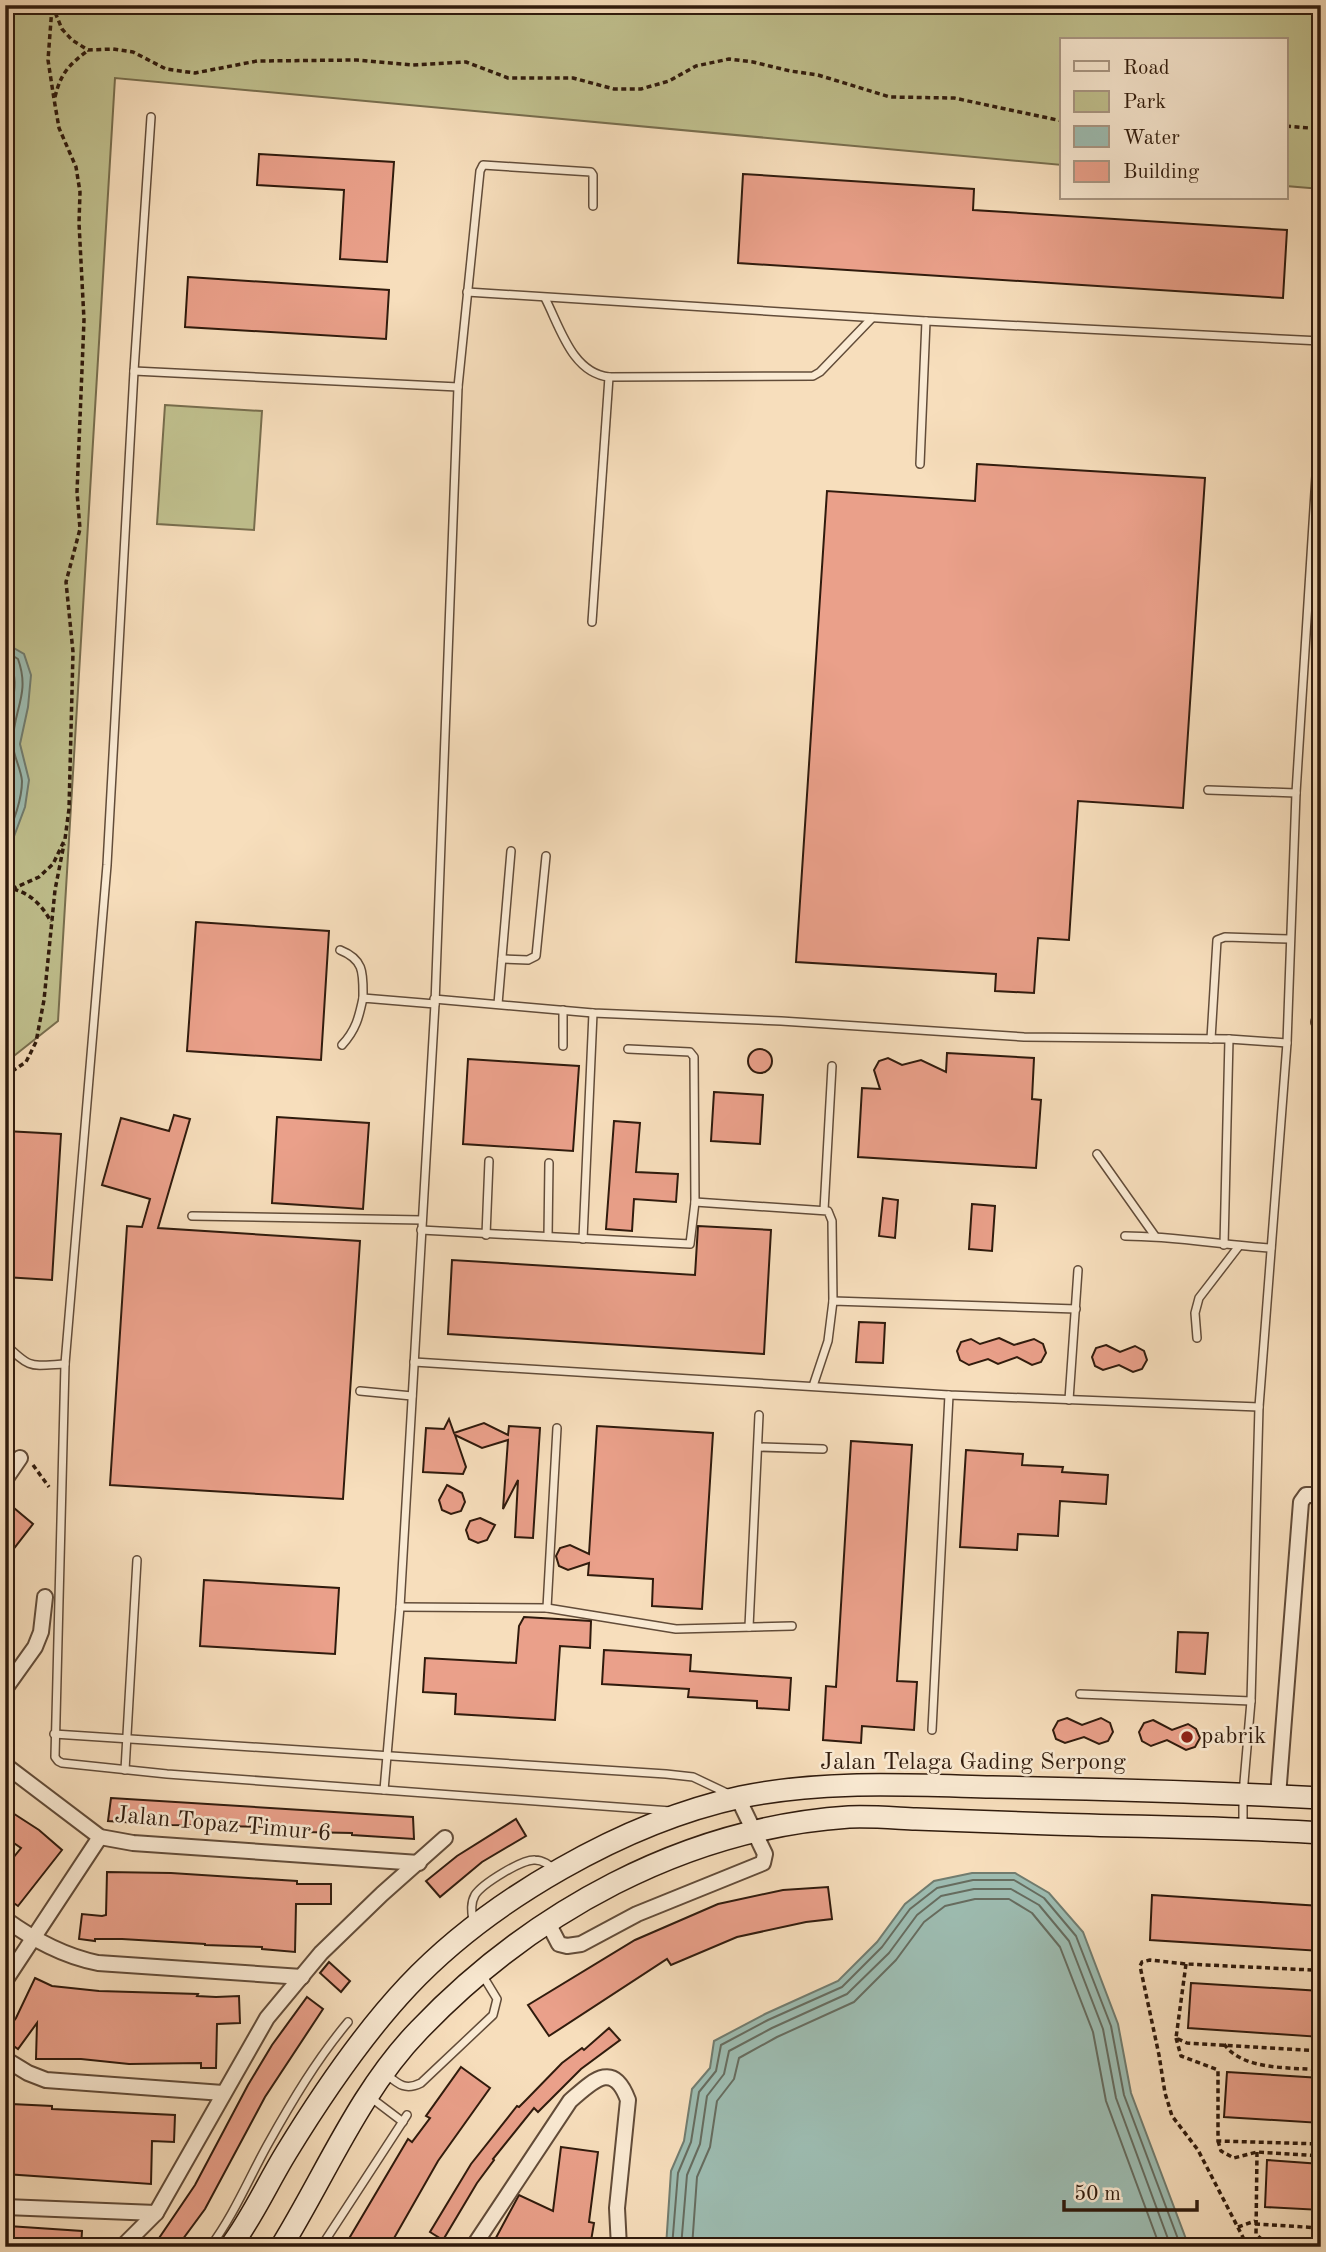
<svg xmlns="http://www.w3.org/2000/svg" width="1326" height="2252" viewBox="0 0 1326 2252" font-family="'Old Standard TT',serif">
<rect width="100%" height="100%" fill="#f7debc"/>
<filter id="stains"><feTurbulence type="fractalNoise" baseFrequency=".00286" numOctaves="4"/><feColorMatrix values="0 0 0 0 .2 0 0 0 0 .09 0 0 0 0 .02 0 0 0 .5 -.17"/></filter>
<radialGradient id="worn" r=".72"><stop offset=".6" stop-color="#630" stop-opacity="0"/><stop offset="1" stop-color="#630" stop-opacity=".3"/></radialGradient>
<g fill="#c0c08e" stroke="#786e4e" stroke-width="2">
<polygon points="5,5 1321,5 1321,189 1286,186 1286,40 1062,40 1062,165 115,78 58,1021 5,1063"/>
<polygon points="165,405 262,411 254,530 157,524"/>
</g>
<g fill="#9dbcb1" stroke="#717c6f" stroke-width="2">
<polygon points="5,643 24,654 31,675 28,707 20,744 29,780 25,807 13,839 5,848"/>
<polygon points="972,1873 1015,1873 1049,1893 1083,1932 1118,2024 1131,2093 1189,2247 666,2247 671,2171 684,2141 692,2089 710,2068 714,2041 765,2014 838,1981 877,1942 905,1904 934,1881"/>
</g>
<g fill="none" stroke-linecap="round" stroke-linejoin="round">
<g stroke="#666c5f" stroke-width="2">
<path d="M5,651L18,659C31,695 12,711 13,744C13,756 21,768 22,781C22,798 14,823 5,838"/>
<path d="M5,661C25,672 8,718 5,736"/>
<polyline points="672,2247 678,2173 691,2142 699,2092 716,2071 721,2045 768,2020 842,1987 882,1947 910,1909 937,1888 973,1880 1014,1880 1044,1898 1076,1936 1111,2026 1124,2095 1181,2247"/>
<polyline points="681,2247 687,2175 700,2144 707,2096 724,2074 729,2051 772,2028 847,1994 889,1953 917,1915 941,1896 974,1889 1011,1889 1039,1905 1069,1941 1103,2029 1116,2098 1171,2247"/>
<polyline points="692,2247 697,2177 710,2147 717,2101 734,2079 739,2058 777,2037 854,2002 896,1960 924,1922 945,1906 975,1899 1009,1899 1032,1913 1060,1947 1093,2032 1106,2101 1160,2247"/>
</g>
</g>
<g fill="#eaa08a" stroke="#301b0d" stroke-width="2">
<polygon points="259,154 394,162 387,262 340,259 344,190 257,185"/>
<polygon points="743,174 974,189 973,210 1287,230 1283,298 738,263"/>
<polygon points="188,277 389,290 386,339 185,327"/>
<polygon points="977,464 1205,478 1183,808 1078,801 1069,940 1038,938 1034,993 995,991 996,974 796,962 827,491 975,501"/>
<polygon points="196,922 329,931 321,1060 187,1051"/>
<circle cx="760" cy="1061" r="12"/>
<polygon points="947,1053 1034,1058 1032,1099 1041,1100 1036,1168 858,1157 862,1088 880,1089 874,1070 879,1061 888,1058 902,1065 921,1060 946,1072"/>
<polygon points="468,1059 579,1066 573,1151 463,1144"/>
<polygon points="714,1092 763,1095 760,1144 711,1141"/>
<polygon points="174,1115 190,1119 158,1228 360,1241 343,1499 110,1485 127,1226 142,1227 150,1199 102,1185 121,1118 169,1131"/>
<polygon points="277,1117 369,1123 363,1209 272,1203"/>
<polygon points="614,1121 640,1123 636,1172 678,1174 676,1202 634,1199 632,1231 606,1229"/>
<polygon points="5,1131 61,1134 52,1280 5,1277"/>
<polygon points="883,1198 898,1200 895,1238 879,1236"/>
<polygon points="972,1204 995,1206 992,1251 969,1249"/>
<polygon points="698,1226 771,1230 764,1354 448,1334 452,1260 695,1275"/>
<polygon points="859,1322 885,1323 883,1363 856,1362"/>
<polygon points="999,1338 1014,1345 1034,1339 1043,1344 1046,1353 1041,1362 1032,1365 1017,1357 998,1364 988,1359 969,1365 960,1360 957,1351 961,1342 971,1339 980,1344"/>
<polygon points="1106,1345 1120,1352 1135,1346 1144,1351 1147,1360 1142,1369 1133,1372 1119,1365 1103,1370 1095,1366 1092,1357 1096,1348"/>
<polygon points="449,1419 454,1433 484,1423 508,1435 509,1426 540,1428 533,1538 515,1537 518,1480 503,1509 508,1440 482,1448 455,1435 466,1467 463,1474 423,1472 426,1428 444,1429"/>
<polygon points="597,1426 713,1433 702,1609 652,1606 653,1579 588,1575 589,1563 568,1570 559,1566 556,1556 560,1548 570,1545 589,1554"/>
<polygon points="851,1441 912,1445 897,1681 917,1682 914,1730 862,1726 861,1743 823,1740 826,1686 836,1687"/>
<polygon points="966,1450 1023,1454 1022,1465 1063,1467 1062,1472 1108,1475 1106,1504 1060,1501 1058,1536 1018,1534 1017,1550 960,1547"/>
<polygon points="447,1485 462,1493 465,1502 461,1511 451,1514 442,1510 439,1500"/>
<polygon points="14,1508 33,1524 5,1560 5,1519"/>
<polygon points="480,1518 495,1525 487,1540 478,1543 469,1539 466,1530 470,1521"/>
<polygon points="204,1580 339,1588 335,1654 200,1646"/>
<polygon points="524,1617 591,1621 590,1648 560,1646 555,1720 455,1714 456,1694 423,1692 425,1658 516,1663 519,1626"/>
<polygon points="1178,1632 1208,1633 1205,1674 1176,1672"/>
<polygon points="604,1650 691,1655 690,1671 791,1678 789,1710 757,1708 757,1701 688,1697 689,1689 602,1684"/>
<polygon points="1067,1718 1082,1725 1101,1718 1110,1723 1113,1732 1108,1741 1099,1744 1084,1737 1065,1743 1056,1739 1053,1730 1058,1721"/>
<polygon points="1153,1720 1172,1730 1188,1724 1196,1729 1200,1738 1195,1747 1186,1750 1167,1740 1151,1746 1142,1741 1139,1732 1144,1723"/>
<polygon points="111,1798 413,1817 414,1839 352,1835 352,1833 305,1832 305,1830 272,1827 172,1825 108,1821"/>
<polygon points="5,1808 39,1830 62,1850 18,1906 5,1897 5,1868 21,1848 5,1837"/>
<polygon points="516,1819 526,1836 482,1862 440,1897 426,1881 457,1856"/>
<polygon points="107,1872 171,1873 297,1881 297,1884 331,1884 331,1904 296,1904 295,1952 262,1949 262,1947 205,1945 205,1944 122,1939 95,1939 95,1941 79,1939 82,1914 102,1916 106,1915"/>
<polygon points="828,1887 832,1919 806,1922 737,1937 671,1965 667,1959 549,2036 528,2005 635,1940 718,1904 783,1890"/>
<polygon points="1152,1895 1321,1906 1321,1951 1150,1940"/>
<polygon points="329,1962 350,1981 341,1992 320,1973"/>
<polygon points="35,1978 52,1986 99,1991 198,1994 197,1996 216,1997 239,1996 240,2023 217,2024 216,2068 201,2068 201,2063 129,2064 81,2059 36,2059 37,2023 18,2049 5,2040 5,2033 16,2018"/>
<polygon points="1191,1983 1321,1991 1321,2037 1188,2028"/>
<polygon points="307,1997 323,2009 265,2097 205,2209 177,2247 153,2247 195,2185 248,2085 272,2045"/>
<polygon points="609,2028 620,2040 581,2069 538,2112 534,2108 493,2159 494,2160 477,2183 443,2240 430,2232 471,2164 517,2106 519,2107 526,2100 562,2063 582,2048 584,2050"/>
<polygon points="461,2067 490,2088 438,2161 389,2247 344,2247 408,2139 412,2142 430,2118 426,2116"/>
<polygon points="1227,2072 1321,2078 1321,2123 1224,2117"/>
<polygon points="11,2104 52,2106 52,2109 175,2115 174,2142 152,2141 151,2184 5,2174 5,2148 10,2148"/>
<polygon points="561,2147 598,2152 589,2222 594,2223 590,2247 491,2247 519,2195 553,2211"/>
<polygon points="1267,2160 1321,2164 1321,2210 1265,2207"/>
<polygon points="8,2226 82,2231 81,2247 7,2247"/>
</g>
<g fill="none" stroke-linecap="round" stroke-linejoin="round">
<defs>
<g id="service">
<polyline points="151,117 134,371 107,865 65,1364 55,1757 58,1761 62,1763 167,1774 671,1811"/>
<polyline points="467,292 926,321 1321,341"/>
<path d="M545,298C560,327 572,373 609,377L813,376L820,372L872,318"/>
<polyline points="134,371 458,387"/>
<polyline points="920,464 926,321"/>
<polyline points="592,622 609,377"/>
<polyline points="1208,790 1296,793"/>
<path d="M340,950C365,960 363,974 363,998"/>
<polyline points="502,959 528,960 536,956 546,856"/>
<polyline points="434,999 593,1013 781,1021 1024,1037 1229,1039 1287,1043"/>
<polyline points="498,1004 511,851"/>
<polyline points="1211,1039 1217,940 1225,937 1289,939"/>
<path d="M342,1045C356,1030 359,1017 363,998L435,1004"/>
<polyline points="563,1046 563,1010"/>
<polyline points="1097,1154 1155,1236"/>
<polyline points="695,1202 828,1211 832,1221 833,1301"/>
<polyline points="824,1210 832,1066"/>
<polyline points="192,1216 422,1220"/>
<polyline points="421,1230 690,1244 695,1202 694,1057 690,1052 628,1049"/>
<polyline points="486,1235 489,1161"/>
<polyline points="548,1236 549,1163"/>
<path d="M1125,1236C1174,1236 1222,1245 1271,1248"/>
<polyline points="583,1239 593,1013"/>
<polyline points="1224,1245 1229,1039"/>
<polyline points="1197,1338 1195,1313 1199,1298 1239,1246"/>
<path d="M5,1344C31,1369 29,1366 65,1364"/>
<polyline points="414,1362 949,1395 1259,1407"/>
<polyline points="813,1386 828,1341 833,1301 1076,1309"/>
<polyline points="360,1391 412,1396"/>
<polyline points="1069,1400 1078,1270"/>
<polyline points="758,1447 823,1449"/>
<polyline points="400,1607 547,1608 676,1629 792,1626"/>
<polyline points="547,1608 557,1428"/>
<polyline points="749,1627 759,1415"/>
<polyline points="1080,1694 1251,1701"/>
<polyline points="932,1730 949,1395"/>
<polyline points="54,1734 666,1774 693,1777 731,1795"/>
<polyline points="125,1770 137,1560"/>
<polyline points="384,1790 400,1607 435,1004 458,387 480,171 483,165 591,172 593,175 593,206"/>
<polyline points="1243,1827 1243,1794 1251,1701 1259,1407 1287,1043 1296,793 1321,397"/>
<path d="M473,1922C472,1913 470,1904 475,1895C482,1884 522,1859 535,1860C543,1860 549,1865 555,1870"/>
<path d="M386,2074C398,2084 405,2091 421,2083L493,2015L497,1999L483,1976"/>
<polyline points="370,2097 403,2122"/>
<path d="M210,2247C234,2215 249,2178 268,2144C292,2101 317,2059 348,2022"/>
<polyline points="321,2247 407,2115"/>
</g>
<g id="minor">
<polyline points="1319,1022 1321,1023"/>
<polyline points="5,1480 20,1458"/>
<polyline points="5,1689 35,1647 41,1632 45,1597"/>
<polyline points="5,1765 100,1837 133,1843 419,1863"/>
<polyline points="1278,1796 1301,1502 1306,1495 1321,1495"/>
<path d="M5,1919C34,1940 63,1956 98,1963L302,1977"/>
<polyline points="547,1921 559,1944 567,1946 581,1944 637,1914 763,1863 765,1854 738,1798"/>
<polyline points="5,1981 100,1837"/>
<polyline points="5,2059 28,2073 46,2080 223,2093"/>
<polyline points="5,2207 156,2213"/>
<polyline points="122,2247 156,2213 267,2018 321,1953 382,1894 445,1838"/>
<path d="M473,2247L570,2101C592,2082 613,2059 628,2100L617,2208L619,2247"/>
</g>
<g id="secondary">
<path d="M230,2247C252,2218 267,2184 286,2153C322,2094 361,2036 408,1986C489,1900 625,1822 741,1797C823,1780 908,1785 992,1787C1101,1789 1211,1792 1321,1798"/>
<path d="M281,2247C326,2174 359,2092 419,2030C532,1912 684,1828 849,1817C871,1816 894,1818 916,1819C961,1821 1006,1822 1051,1824C1141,1827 1231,1827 1321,1833"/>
</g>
</defs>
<use href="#service" stroke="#624c39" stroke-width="10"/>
<use href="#minor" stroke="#624c39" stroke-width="18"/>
<use href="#secondary" stroke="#301b0d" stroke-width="24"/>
<g stroke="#301b0d" stroke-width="3.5" stroke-dasharray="5 3.5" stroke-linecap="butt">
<polyline points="52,5 62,29 72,40 88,50 113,49 133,52 166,69 195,73 257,61 357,60 412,65 466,62 508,78 573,78 614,89 641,89 669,81 696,66 729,59 753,62 790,71 818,75 890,97 954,98 1062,121"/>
<path d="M55,97C61,73 68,66 87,51"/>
<polyline points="1286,126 1321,129"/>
<path d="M5,888C26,889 42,904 51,922"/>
<polyline points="12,889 39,877 53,864 65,839 69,809 73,652 66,582 80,529 77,492 84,320 79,223 80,192 76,167 59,128 54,99 48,60 52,7"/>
<polyline points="5,1076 26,1062 36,1042 44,1000 55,890 64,844"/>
<polyline points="33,1465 49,1487"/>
<polyline points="1186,1964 1176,2038 1187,2043 1321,2051"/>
<polyline points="1176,2038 1181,2056 1218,2070 1218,2141 1321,2144"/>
<path d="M1224,2044C1243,2071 1290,2067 1321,2070"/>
<polyline points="1218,2141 1221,2151 1234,2158 1257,2152 1321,2156"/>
<path d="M1257,2152L1256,2234C1272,2252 1291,2244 1312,2240L1318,2237L1321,2233"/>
<polyline points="1255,2224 1321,2228"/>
<polyline points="1238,2227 1255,2221"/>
<polyline points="1248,2247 1198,2150 1172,2116 1165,2093 1159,2055 1140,1966 1142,1962 1150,1960 1186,1964 1312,1970 1321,1967"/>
</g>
<use href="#service" stroke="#faead3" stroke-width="7"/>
<use href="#minor" stroke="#faead3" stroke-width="14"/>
<use href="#secondary" stroke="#faead3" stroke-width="21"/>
</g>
<circle fill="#8f2418" stroke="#faead3" stroke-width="2.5" cx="1187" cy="1737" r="7"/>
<g text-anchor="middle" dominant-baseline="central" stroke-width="5" stroke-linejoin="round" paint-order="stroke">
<g font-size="24" fill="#301b0d" stroke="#faead3" text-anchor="start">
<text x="1201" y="1737">pabrik</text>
</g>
<g font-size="24" fill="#301b0d" stroke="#faead3">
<text x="973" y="1763">Jalan Telaga Gading Serpong</text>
<text transform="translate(223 1825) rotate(5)">Jalan Topaz Timur 6</text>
</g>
</g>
<rect width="1326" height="2252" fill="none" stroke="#f7debc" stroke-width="28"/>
<rect x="7" y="7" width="1312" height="2238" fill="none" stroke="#301b0d" stroke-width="3.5"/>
<rect x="14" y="14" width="1298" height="2224" fill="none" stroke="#301b0d" stroke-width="2"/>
<rect x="1060" y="38" width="228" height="161" fill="#faead3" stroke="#a99784" stroke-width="2"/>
<rect x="1074" y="61" width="35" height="10" fill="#faead3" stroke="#a99784" stroke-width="2"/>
<text x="1123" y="74" font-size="21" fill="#301b0d">Road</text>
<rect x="1074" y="91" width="35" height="21" fill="#c0c08e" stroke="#a99784" stroke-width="2"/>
<text x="1123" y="108" font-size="21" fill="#301b0d">Park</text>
<rect x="1074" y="126" width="35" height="21" fill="#9dbcb1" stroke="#a99784" stroke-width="2"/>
<text x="1123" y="144" font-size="21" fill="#301b0d">Water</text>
<rect x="1074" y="161" width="35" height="21" fill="#eaa08a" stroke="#a99784" stroke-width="2"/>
<text x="1123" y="178" font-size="21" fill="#301b0d">Building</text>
<path d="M1064 2200v10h133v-10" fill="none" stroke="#301b0d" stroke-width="3.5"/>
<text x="1074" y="2200" font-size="21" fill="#301b0d" stroke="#faead3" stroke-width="5" paint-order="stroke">50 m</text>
<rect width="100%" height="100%" filter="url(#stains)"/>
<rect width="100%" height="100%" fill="url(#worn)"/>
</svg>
